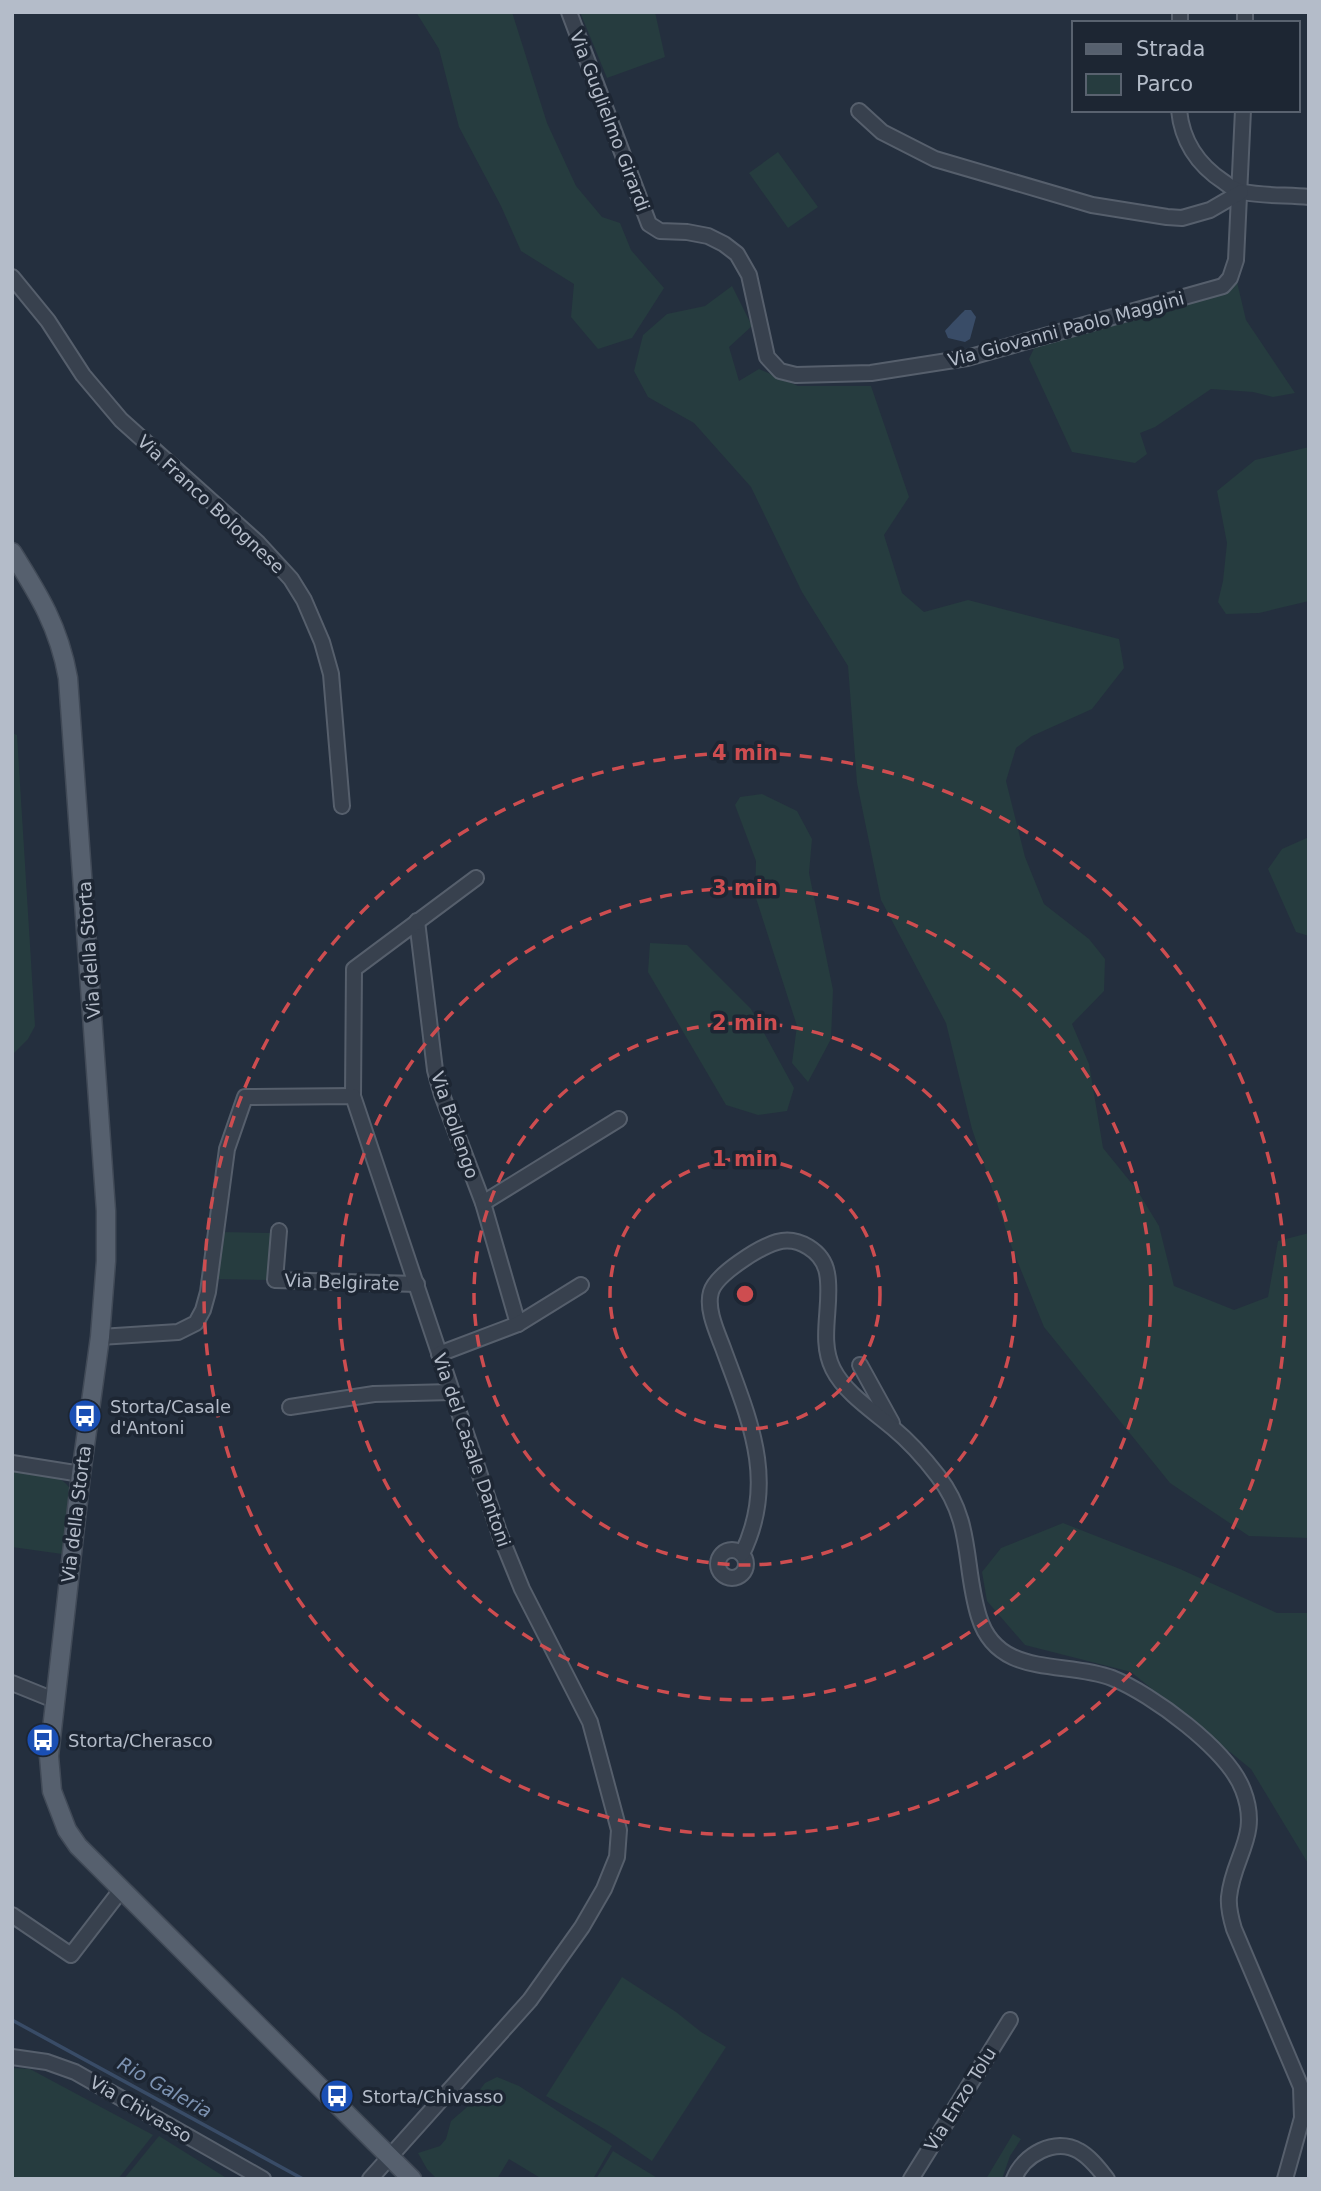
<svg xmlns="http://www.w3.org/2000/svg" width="1321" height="2191" viewBox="0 0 1321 2191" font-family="'DejaVu Sans',sans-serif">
<rect width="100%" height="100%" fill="#242f3e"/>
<g fill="#263c3f">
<polygon points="416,12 512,12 547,123 576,186 602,217 620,223 631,250 664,288 632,338 598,349 571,317 574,284 521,251 501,206 459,127 439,49"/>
<polygon points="580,12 655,12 665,57 607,78"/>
<polygon points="778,152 818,207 788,228 749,173"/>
<polygon points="1237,282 1246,320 1295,393 1273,397 1253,392 1211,389 1155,427 1140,433 1147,454 1135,463 1072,452 1029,359 1037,342 1224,290"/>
<polygon points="732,286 752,326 729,347 739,381 759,369 798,386 871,386 909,497 884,535 902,593 924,612 968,600 1119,639 1124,668 1092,709 1032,736 1016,748 1006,781 1025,857 1044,904 1089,939 1105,959 1104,991 1072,1024 1089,1064 1103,1148 1137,1190 1159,1226 1174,1286 1234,1310 1268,1297 1278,1241 1309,1233 1309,1538 1249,1536 1170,1483 1044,1327 1012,1248 972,1129 946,1023 881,900 857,783 848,666 802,592 751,487 694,423 648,397 634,371 643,335 667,314 705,306"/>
<polygon points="1309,447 1309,601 1259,613 1226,614 1218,602 1223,581 1227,543 1217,491 1255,460"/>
<polygon points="12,733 17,735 35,1026 28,1039 12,1055"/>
<polygon points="762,794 797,811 812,839 809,873 833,990 831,1039 808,1082 792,1063 797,1026 755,895 756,861 735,805 740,797"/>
<polygon points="1309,837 1309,936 1296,932 1268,869 1282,849"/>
<polygon points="650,943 687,945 751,1009 794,1088 787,1111 758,1115 726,1105 648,972"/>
<polygon points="222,1232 273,1233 270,1280 215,1279"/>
<path d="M12,1471C32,1473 60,1471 71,1490L62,1554L12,1547Z"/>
<polygon points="1063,1523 1180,1569 1277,1613 1309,1613 1309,1865 1251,1769 1131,1672 1025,1645 987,1601 982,1572 1001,1548"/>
<polygon points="622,1977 676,2012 701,2032 726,2047 652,2161 608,2131 546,2096"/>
<polygon points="12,2068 30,2069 153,2135 118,2179 12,2179"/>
<polygon points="497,2077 519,2086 612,2146 593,2179 542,2179 509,2159 497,2179 437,2179 427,2169 418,2153 440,2146 446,2139 451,2121 466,2108 485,2083"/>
<polygon points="1013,2134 1021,2139 1010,2156 1002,2179 986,2179"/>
<polygon points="159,2136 228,2179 124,2179"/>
<polygon points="613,2151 659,2179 596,2179"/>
</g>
<path fill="#394c67" d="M965,310H971L976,317L970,339L965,342L948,338L945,331C946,329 963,312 965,310Z"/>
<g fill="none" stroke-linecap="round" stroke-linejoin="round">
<polyline stroke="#394c67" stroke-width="3.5" points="12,2020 303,2179"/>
<defs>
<g id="minor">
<polyline points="569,12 649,224 660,231 687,232 708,236 724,244 737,254 749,275 767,357 780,371 796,375 871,373 967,358 1223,286 1230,278 1236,260 1243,110"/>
<polyline points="1180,23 1180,12"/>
<polyline points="1245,23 1245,12"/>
<path d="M1179,110C1182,141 1198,165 1224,182C1229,186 1236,191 1243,192C1264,196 1287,195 1309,197"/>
<polyline points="859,111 882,132 935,159 1092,205 1167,217 1182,218 1210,210 1241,192"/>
<polyline points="12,277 48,321 83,375 121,420 258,543 291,579 304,600 322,642 331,674 342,806"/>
<polyline points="417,921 435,1070 442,1095 483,1203 518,1324"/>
<polyline points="353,1096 354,969 476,878"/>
<polyline points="483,1203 619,1119"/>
<polyline points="279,1231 275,1280 417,1284"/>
<polyline points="100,1337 178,1332 196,1323 203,1310 208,1292 227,1149 245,1097 353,1096 500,1535 522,1589 590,1722 619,1830 617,1857 604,1889 582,1927 530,2000 370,2179"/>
<polyline points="439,1354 518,1324 581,1285"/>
<polyline points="860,1365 892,1423"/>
<polyline points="290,1407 374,1394 452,1392"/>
<polyline points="12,1463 81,1474"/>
<circle cx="732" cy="1564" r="14"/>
<path d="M742,1554C778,1481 749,1419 723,1348C717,1332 706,1309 711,1292C716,1274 760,1247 777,1242C798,1236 823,1251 827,1273C833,1304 818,1339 833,1369C845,1393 873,1411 893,1428C910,1442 925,1459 938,1476C974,1523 963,1566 979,1617C998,1679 1065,1660 1112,1678C1152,1694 1228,1750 1243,1790C1261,1836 1233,1856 1229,1897C1228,1908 1231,1919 1234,1929L1301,2087L1302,2118L1285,2179"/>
<polyline points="12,1683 54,1700"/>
<polyline points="12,1915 71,1955 121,1890"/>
<polyline points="12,2057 47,2062 75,2072 263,2179"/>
<polyline points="911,2179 1010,2020"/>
<path d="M1014,2179C1023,2155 1055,2137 1079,2151C1090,2157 1099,2169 1107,2179"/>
</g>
<path id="major" d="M12,552C39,595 59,627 68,678L106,1211V1261L100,1337L81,1474L49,1756L52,1791L67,1830L78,1846L412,2179"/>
</defs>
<use href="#minor" stroke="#565f6c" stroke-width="18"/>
<use href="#major" stroke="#414a57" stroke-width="21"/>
<use href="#minor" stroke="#38414e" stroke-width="14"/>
<use href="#major" stroke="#56606e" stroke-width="18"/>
</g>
<g fill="none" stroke="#ce4d50" stroke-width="3.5" stroke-dasharray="12 9">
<circle cx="745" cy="1294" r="135"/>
<circle cx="745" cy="1294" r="271"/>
<circle cx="745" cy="1294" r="406"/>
<circle cx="745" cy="1294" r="541"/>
</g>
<defs>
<symbol id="bus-disc" viewBox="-11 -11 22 22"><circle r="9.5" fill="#1a4fb4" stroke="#1d2633"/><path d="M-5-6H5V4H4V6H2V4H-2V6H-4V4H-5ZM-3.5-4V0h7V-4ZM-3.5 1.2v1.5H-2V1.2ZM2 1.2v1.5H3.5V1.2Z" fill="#fff"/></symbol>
</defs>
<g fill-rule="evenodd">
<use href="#bus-disc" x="66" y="1397" width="38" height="38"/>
<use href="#bus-disc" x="24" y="1721" width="38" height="38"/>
<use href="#bus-disc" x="318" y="2077" width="38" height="38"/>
</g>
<g text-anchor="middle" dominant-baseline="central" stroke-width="7" stroke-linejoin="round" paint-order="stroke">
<g font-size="18" fill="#b4bcc9" stroke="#1d2633">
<text transform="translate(610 121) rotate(69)">Via Guglielmo Girardi</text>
<text transform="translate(1066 329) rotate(-15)">Via Giovanni Paolo Maggini</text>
<text transform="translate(211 504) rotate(43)">Via Franco Bolognese</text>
<text transform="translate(89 950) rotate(-94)">Via della Storta</text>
<text transform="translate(455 1125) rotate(71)">Via Bollengo</text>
<text transform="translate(342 1282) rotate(2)">Via Belgirate</text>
<text transform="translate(472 1450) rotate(71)">Via del Casale Dantoni</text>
<text transform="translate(76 1514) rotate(-83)">Via della Storta</text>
<text transform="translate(960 2099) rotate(-58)">Via Enzo Tolu</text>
<text transform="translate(141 2109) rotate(30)">Via Chivasso</text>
</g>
<g font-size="18" fill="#b4bcc9" stroke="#1d2633" text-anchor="start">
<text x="110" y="1406">Storta/Casale<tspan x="110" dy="21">d'Antoni</tspan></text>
<text x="68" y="1740">Storta/Cherasco</text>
<text x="362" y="2096">Storta/Chivasso</text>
</g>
<g font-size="19" font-style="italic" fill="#7c92b1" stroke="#1d2633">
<text transform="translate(165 2087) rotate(29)">Rio Galeria</text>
</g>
</g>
<circle cx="745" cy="1294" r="10" fill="#ce4d50" stroke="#1d2633" stroke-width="3.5"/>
<g font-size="21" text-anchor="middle" font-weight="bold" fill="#ce4d50" stroke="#1d2633" stroke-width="7" stroke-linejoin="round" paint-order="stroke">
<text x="745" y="760">4 min</text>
<text x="745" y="895">3 min</text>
<text x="745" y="1030">2 min</text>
<text x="745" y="1166">1 min</text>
</g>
<rect width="1321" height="2191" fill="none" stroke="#b4bcc9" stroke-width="28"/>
<rect x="1072" y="21" width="228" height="91" fill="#1d2633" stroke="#59626f" stroke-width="2"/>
<rect x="1086" y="44" width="35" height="10" fill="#56606e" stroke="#59626f" stroke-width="2"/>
<text x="1136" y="56" font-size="21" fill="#b4bcc9">Strada</text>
<rect x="1086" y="74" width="35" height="21" fill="#263c3f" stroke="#59626f" stroke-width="2"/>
<text x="1136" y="91" font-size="21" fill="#b4bcc9">Parco</text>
</svg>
